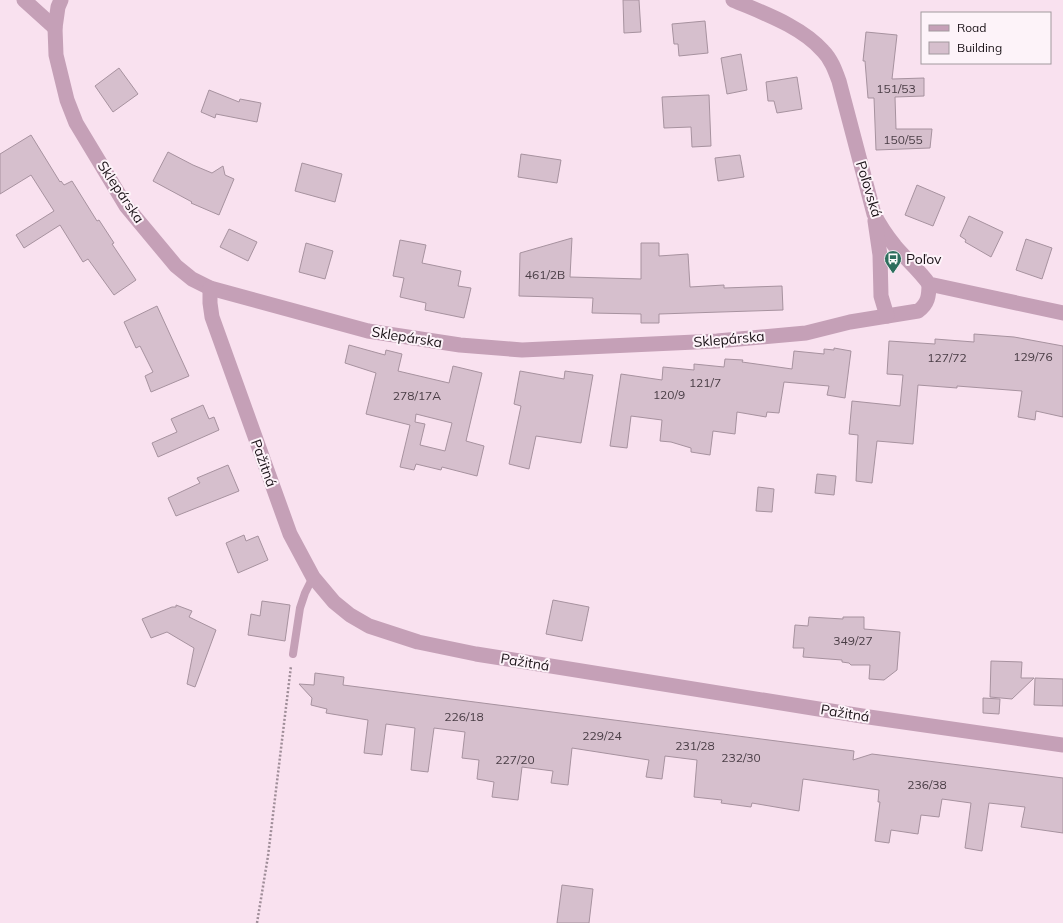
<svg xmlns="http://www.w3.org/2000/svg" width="1063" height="923" viewBox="0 0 1063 923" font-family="Mulish,sans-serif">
<rect width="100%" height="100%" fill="#f9e1ef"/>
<g fill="#d6bfcd" stroke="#a7929f" fill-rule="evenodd">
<polygon points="623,0 639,0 641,32 624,33"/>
<polygon points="705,21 708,53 679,56 678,44 674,44 672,24"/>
<polygon points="866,32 897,35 892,79 924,78 924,96 895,97 896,129 932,129 930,148 876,150 874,98 868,98 865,61 863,61"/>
<polygon points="741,54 747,90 727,94 721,58"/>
<polygon points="119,68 138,94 113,112 95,86"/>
<polygon points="797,77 802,109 777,113 774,101 768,101 766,82"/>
<polygon points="209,90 239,102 240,99 261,103 257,122 216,114 215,118 201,112"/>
<polygon points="709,95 711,146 692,147 691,127 664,128 662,97"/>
<polygon points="31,135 60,182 61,181 64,185 72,181 97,221 99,220 114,243 112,244 136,280 114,295 88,259 83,262 60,225 24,248 16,235 54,211 31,175 0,194 0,154"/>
<polygon points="168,152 193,165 212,173 223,166 225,175 234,179 219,215 191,203 192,202 153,181"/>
<polygon points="521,154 561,160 557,183 518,177"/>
<polygon points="740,155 744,177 718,181 715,158"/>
<polygon points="302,163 342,174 335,202 295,191"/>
<polygon points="917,185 945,197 933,226 905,215"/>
<polygon points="969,216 1003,232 991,257 965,242 966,240 960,236"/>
<polygon points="229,229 257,242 248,261 220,247"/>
<polygon points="572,238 570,277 641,279 641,243 659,243 659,256 688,254 690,287 724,285 724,288 782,286 783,310 659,314 659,323 641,323 641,314 592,313 593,298 519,296 520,253"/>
<polygon points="1026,239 1052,248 1042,279 1016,270"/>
<polygon points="400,240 426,245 422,263 461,271 458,286 471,288 464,318 425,310 426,303 400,297 404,278 393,276"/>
<polygon points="306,243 333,251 325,279 299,272"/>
<polygon points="157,306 189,376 151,392 145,376 153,372 140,346 136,348 124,322"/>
<polygon points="974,334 1014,337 1063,346 1063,417 1036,411 1035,420 1018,417 1022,391 957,386 957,388 918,385 913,444 877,441 872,483 856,481 858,435 849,434 852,401 900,406 903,375 887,374 889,341 935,344 935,339 974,342"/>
<path d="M349,345L385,355L386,350L402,354L398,371L449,383L453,366L482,373L466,441L484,446L477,476L442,467L441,470L416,464L414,470L400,467L410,425L366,414L376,373L345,363ZM416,414L452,423L445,451L420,445L425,424L415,422Z"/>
<polygon points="834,348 851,351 845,398 827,395 829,386 784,382 779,413 767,412 766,417 737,412 735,434 713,431 710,455 691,452 691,448 671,442 660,441 662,420 631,416 627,448 610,446 621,374 662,380 663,367 694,370 694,364 724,367 725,359 743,360 742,362 792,369 794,351 824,354 824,349 834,350"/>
<polygon points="520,371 564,379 565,371 593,375 581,443 536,436 529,469 509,464 521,406 514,404"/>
<polygon points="203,405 209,419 214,417 219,430 158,457 152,443 177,432 171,419"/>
<polygon points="228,465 239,491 176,516 168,498 200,483 197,478"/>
<polygon points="817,474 836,476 834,495 815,493"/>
<polygon points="758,487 774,489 772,512 756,511"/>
<polygon points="244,535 246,541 258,536 268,560 238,573 226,543"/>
<polygon points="553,600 589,607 582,641 546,634"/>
<polygon points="262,601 290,605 285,641 248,635 251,614 260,616"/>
<polygon points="176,605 192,611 189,617 216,630 195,687 187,684 194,648 167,632 151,638 142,619 172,607 176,607"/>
<polygon points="809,617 843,619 843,617 864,617 864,629 900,632 897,670 884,680 869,679 870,665 851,665 849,663 842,662 842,660 803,657 804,648 793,648 795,625 808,626"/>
<polygon points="991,661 1022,662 1021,678 1034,678 1012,699 990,697"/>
<polygon points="315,673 344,677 343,685 854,751 853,760 872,754 1063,778 1063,833 1021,827 1025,807 989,803 982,851 965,848 971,803 942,799 939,817 921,815 918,834 891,830 889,843 875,841 880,802 878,802 879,790 803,779 799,811 752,803 751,807 721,803 722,800 694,797 697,760 665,756 662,779 646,777 649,760 572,748 568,785 551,783 553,771 522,767 518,800 492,797 494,782 477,779 479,760 462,758 465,732 434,728 428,772 411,770 415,728 386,724 382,755 364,753 368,720 326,713 327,709 311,705 312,698 299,684 314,685"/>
<polygon points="1035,678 1063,679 1063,706 1034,705"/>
<polygon points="983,698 1000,699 999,714 983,713"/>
<polygon points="562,885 593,889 589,923 557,923"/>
</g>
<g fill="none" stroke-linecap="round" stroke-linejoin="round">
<polyline stroke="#9f8d98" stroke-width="2.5" stroke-dasharray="2 2" stroke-linecap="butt" points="257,923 268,856 291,666"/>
<polyline stroke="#c5a0b7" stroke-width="8" points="293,654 300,608 305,593 313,577"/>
<g stroke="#c5a0b7" stroke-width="15">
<polyline points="24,0 55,28"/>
<path d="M61,0L58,7L55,28L56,55L67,100L76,123L126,206L176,266L192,279L210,288L368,331L460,345L522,350L717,341L806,333L850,322L918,311C928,304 929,296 929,284"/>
<path d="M733,0C763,13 801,26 823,51C831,59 835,70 839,81L874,214C880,226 887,236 895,246C906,259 919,270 929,284L1063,313"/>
<polyline points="875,221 880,255 881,296 887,316"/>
<polyline points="210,288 210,303 212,317 290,534 313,577 334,602 350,615 369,626 418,642 476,654 862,716 1063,745"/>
</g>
</g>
<defs>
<symbol id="bus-pin" viewBox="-11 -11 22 30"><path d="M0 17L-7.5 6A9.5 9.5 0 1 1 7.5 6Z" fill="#2d6e5d" stroke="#fdf3f9"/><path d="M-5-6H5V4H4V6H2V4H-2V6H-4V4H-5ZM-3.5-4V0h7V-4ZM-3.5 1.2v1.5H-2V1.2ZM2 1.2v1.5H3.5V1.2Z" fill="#fff"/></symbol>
</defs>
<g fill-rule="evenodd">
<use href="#bus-pin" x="883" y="249" width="20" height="27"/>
</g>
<g text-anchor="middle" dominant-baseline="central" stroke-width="4" stroke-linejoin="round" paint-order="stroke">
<g font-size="12" fill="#483c44">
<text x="896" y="88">151/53</text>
<text x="903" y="139">150/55</text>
<text x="545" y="274">461/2B</text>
<text x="1033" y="356">129/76</text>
<text x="947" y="357">127/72</text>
<text x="705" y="382">121/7</text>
<text x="669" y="394">120/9</text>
<text x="417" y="395">278/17A</text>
<text x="853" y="640">349/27</text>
<text x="464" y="716">226/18</text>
<text x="602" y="735">229/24</text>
<text x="695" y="745">231/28</text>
<text x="741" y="757">232/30</text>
<text x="515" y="759">227/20</text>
<text x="927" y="784">236/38</text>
</g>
<g font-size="14" fill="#191116" stroke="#fdf3f9">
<text transform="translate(869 189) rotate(73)">Poľovská</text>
<text transform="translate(121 192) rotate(56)">Sklepárska</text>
<text transform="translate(407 337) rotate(9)">Sklepárska</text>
<text transform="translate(729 339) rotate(-5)">Sklepárska</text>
<text transform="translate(264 463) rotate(70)">Pažitná</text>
<text transform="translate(525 662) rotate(9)">Pažitná</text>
<text transform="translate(845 713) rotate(9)">Pažitná</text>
</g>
<g font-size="14" fill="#191116" stroke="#fdf3f9" text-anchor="start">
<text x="906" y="259">Poľov</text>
</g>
</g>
<rect x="921" y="12" width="130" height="52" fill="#fdf3f9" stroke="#a2999e"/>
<rect x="929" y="25" width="20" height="6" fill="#c5a0b7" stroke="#a2999e"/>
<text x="957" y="32" font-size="12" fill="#191116">Road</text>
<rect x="929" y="42" width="20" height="12" fill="#d6bfcd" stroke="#a2999e"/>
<text x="957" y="52" font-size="12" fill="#191116">Building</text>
</svg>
